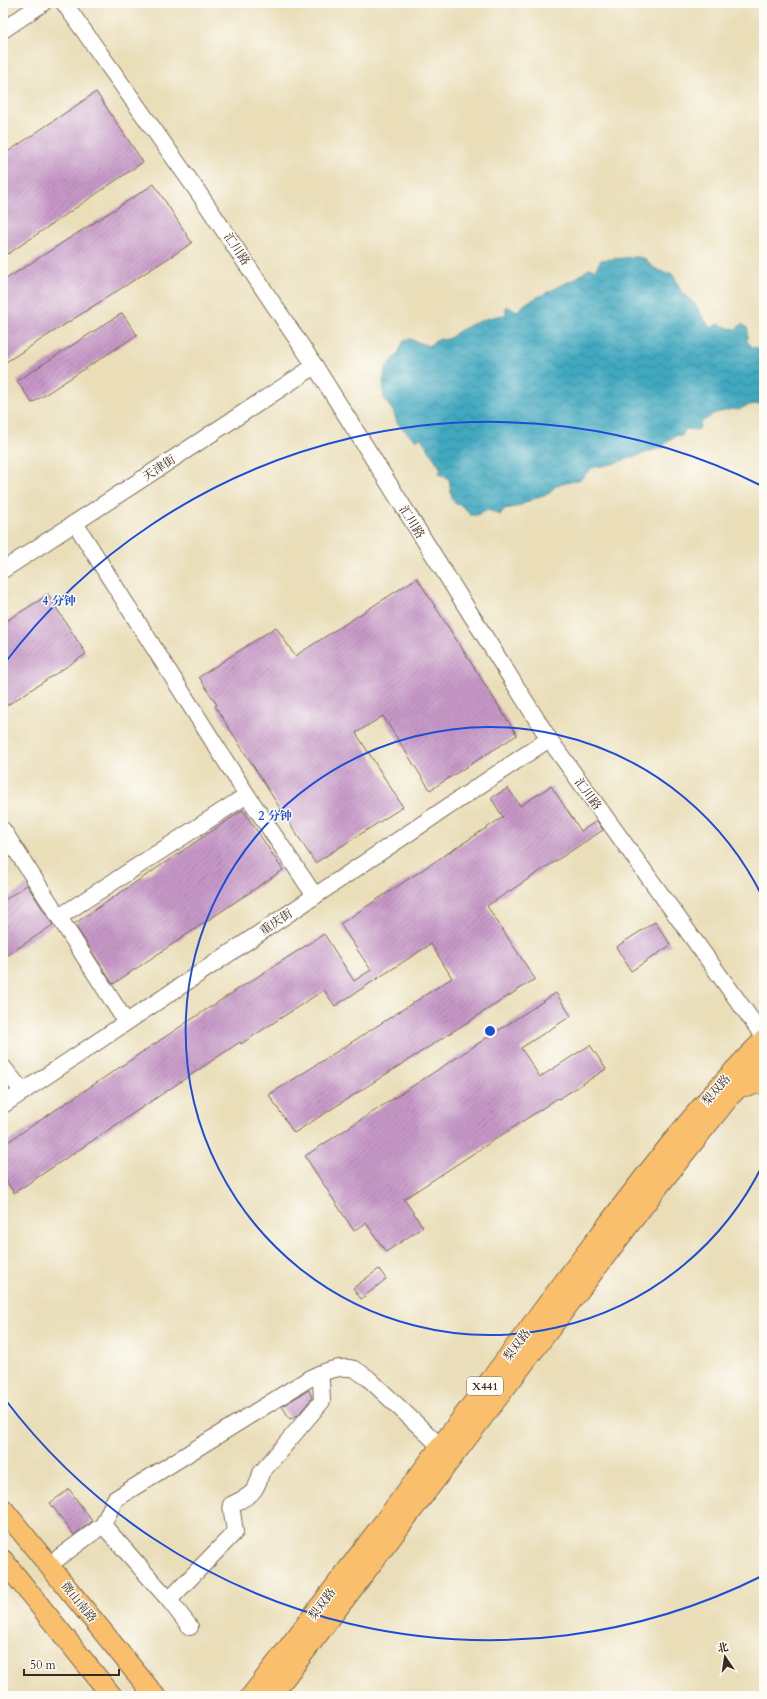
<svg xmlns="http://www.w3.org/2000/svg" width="767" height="1699" viewBox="0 0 767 1699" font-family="Cardo,'Noto Serif SC',serif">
<defs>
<pattern id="water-waves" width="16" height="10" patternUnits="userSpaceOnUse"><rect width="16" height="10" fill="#3fa8bf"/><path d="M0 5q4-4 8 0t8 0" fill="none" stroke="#36899b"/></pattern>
<pattern id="building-hatch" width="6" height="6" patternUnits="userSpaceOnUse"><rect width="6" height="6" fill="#c697c7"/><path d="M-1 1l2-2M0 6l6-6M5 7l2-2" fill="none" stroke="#a27ba1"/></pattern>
</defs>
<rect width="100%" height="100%" fill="#fdfcf7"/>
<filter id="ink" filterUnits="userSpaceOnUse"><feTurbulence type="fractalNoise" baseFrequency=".025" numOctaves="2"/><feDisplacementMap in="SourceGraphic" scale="8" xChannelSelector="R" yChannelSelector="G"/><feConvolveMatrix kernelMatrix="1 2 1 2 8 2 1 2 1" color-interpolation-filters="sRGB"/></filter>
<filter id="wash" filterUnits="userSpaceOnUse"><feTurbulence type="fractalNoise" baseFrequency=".012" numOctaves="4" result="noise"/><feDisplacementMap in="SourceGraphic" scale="16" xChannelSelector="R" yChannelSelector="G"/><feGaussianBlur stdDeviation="0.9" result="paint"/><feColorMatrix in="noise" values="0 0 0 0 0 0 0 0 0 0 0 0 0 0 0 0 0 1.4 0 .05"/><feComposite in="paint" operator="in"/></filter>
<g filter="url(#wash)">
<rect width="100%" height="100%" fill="#eadeb9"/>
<path fill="url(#water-waves)" stroke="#3d696e" d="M636,257L644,258C652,267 659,273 671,273L675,278L681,291L694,303L710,328L719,324L728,328L736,329L742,324L748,329L747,341L753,347L758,348L763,365L764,404H756L746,406L739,410L732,409L712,414L710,417L701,422L699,430L685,429L682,436L676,435L665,444L663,447L612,464L592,468L581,479L555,486L550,493L537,497L517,507L504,509L500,515C490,510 486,508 477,515H470C467,509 462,505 456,504L452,499L449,479L439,474L441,469L421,438L415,440L397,423L394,413L384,398L383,381L386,368L398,354L404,340L410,339L428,346L439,339C450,342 453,334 461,330C474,323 492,315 506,315V306L517,311L526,303L576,278L590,268L595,270L601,260Z"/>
<g id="blocks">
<g fill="url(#building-hatch)">
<polygon points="96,92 143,162 8,254 3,247 3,155"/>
<polygon points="154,184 192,243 3,364 3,281"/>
<polygon points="122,313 137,335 32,403 17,381"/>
<polygon points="417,578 517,735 430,790 383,716 356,733 403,807 315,863 215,706 217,705 199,677 276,627 295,656"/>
<polygon points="48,595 86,654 3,708 3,623"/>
<polygon points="551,786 581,831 597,821 603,830 487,906 535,979 294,1133 269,1095 452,978 431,944 335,1006 324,990 241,1044 240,1042 14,1193 3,1176 3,1145 201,1013 324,934 354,981 371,970 340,924 503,817 491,798 508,788 520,806"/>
<polygon points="243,810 283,870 113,984 74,924"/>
<polygon points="27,885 53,925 3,958 3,901"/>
<polygon points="655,922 671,945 631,971 616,947"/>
<polygon points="556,993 571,1016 521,1048 540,1077 590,1045 606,1069 559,1099 558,1098 404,1199 423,1227 386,1252 366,1223 354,1231 305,1156"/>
<polygon points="379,1269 386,1279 361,1299 353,1288"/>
<polygon points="309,1390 312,1398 298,1415 290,1419 282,1406"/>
<polygon points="69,1489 92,1521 74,1535 50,1503"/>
</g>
</g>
</g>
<g filter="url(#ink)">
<use href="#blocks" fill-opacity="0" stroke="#786954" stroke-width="1"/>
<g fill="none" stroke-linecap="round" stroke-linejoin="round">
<defs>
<g id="minor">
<polyline points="64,3 198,192 315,366 549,739 764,1037"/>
<polyline points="3,30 43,3"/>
<polyline points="75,523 247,795 315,896"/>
<polyline points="3,570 315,366"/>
<polyline points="3,830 59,917"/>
<polyline points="126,1022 59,917 247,795"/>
<polyline points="3,1067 23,1092"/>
<polyline points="3,1105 549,739"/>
<polyline points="103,1525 169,1600 190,1627"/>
<path d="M49,1565L103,1525L115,1499L310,1378C323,1372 339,1365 354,1369C359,1371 364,1376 368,1378L440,1446"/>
<path d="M169,1600L235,1532L231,1505C249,1496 256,1494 261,1473L322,1401L321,1382L319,1374"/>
</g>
<g id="major">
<polyline points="738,1087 764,1083"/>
<polyline points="3,1509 155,1696"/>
<polyline points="3,1560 112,1696"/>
<path d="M251,1696C357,1560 460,1420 564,1282C627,1200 690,1112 764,1040"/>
<polyline points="271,1696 657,1188 730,1096 764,1062"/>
</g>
</defs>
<use href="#minor" stroke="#786954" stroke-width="18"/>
<use href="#major" stroke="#786954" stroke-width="22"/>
<use href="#minor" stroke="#fff" stroke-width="16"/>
<use href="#major" stroke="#f9bf6d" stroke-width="20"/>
</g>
</g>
<g fill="none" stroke="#1d4ed8" stroke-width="2">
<path d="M763 1164A304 304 0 1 1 763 898"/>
<path d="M762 1576A609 609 0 0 1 4 1398M4 664A609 609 0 0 1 762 486"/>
</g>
<g text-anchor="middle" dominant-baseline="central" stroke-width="3" stroke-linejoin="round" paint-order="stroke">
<rect fill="#fdfcf7" stroke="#75695f" stroke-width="1" x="467" y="1377" width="36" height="18" rx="3"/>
<g font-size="11" font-weight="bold" fill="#3b2a1e">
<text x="485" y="1386">X441</text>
</g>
<g font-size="12" fill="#3b2a1e" stroke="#fdfcf7">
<text transform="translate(237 249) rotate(56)">汇川路</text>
<text transform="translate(159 468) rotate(-33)">天津街</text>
<text transform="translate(412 522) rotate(58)">汇川路</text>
<text transform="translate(588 794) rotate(54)">汇川路</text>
<text transform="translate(276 922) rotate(-34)">重庆街</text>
<text transform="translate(716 1090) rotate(-49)">梨双路</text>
<text transform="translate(517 1345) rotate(-53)">梨双路</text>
<text transform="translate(79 1602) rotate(51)">微山南路</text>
<text transform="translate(322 1604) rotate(-53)">梨双路</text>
</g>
</g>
<circle cx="490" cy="1031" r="6" fill="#1d4ed8" stroke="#fdfcf7" stroke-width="2"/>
<g font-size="12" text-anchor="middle" font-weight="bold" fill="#1d4ed8" stroke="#fdfcf7" stroke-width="3" stroke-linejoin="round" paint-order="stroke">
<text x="59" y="605">4 分钟</text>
<text x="275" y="820">2 分钟</text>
</g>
<rect width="767" height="1699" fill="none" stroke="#fdfcf7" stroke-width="16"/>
<g transform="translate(725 1657) rotate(347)" stroke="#fdfcf7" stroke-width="3" paint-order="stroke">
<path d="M0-3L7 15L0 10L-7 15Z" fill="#3b2a1e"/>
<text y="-6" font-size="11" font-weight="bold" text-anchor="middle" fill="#3b2a1e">北</text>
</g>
<path d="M24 1669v6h95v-6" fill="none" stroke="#3b2a1e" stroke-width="2"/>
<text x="30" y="1669" font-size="12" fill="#3b2a1e" stroke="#fdfcf7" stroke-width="3" paint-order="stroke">50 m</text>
</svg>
